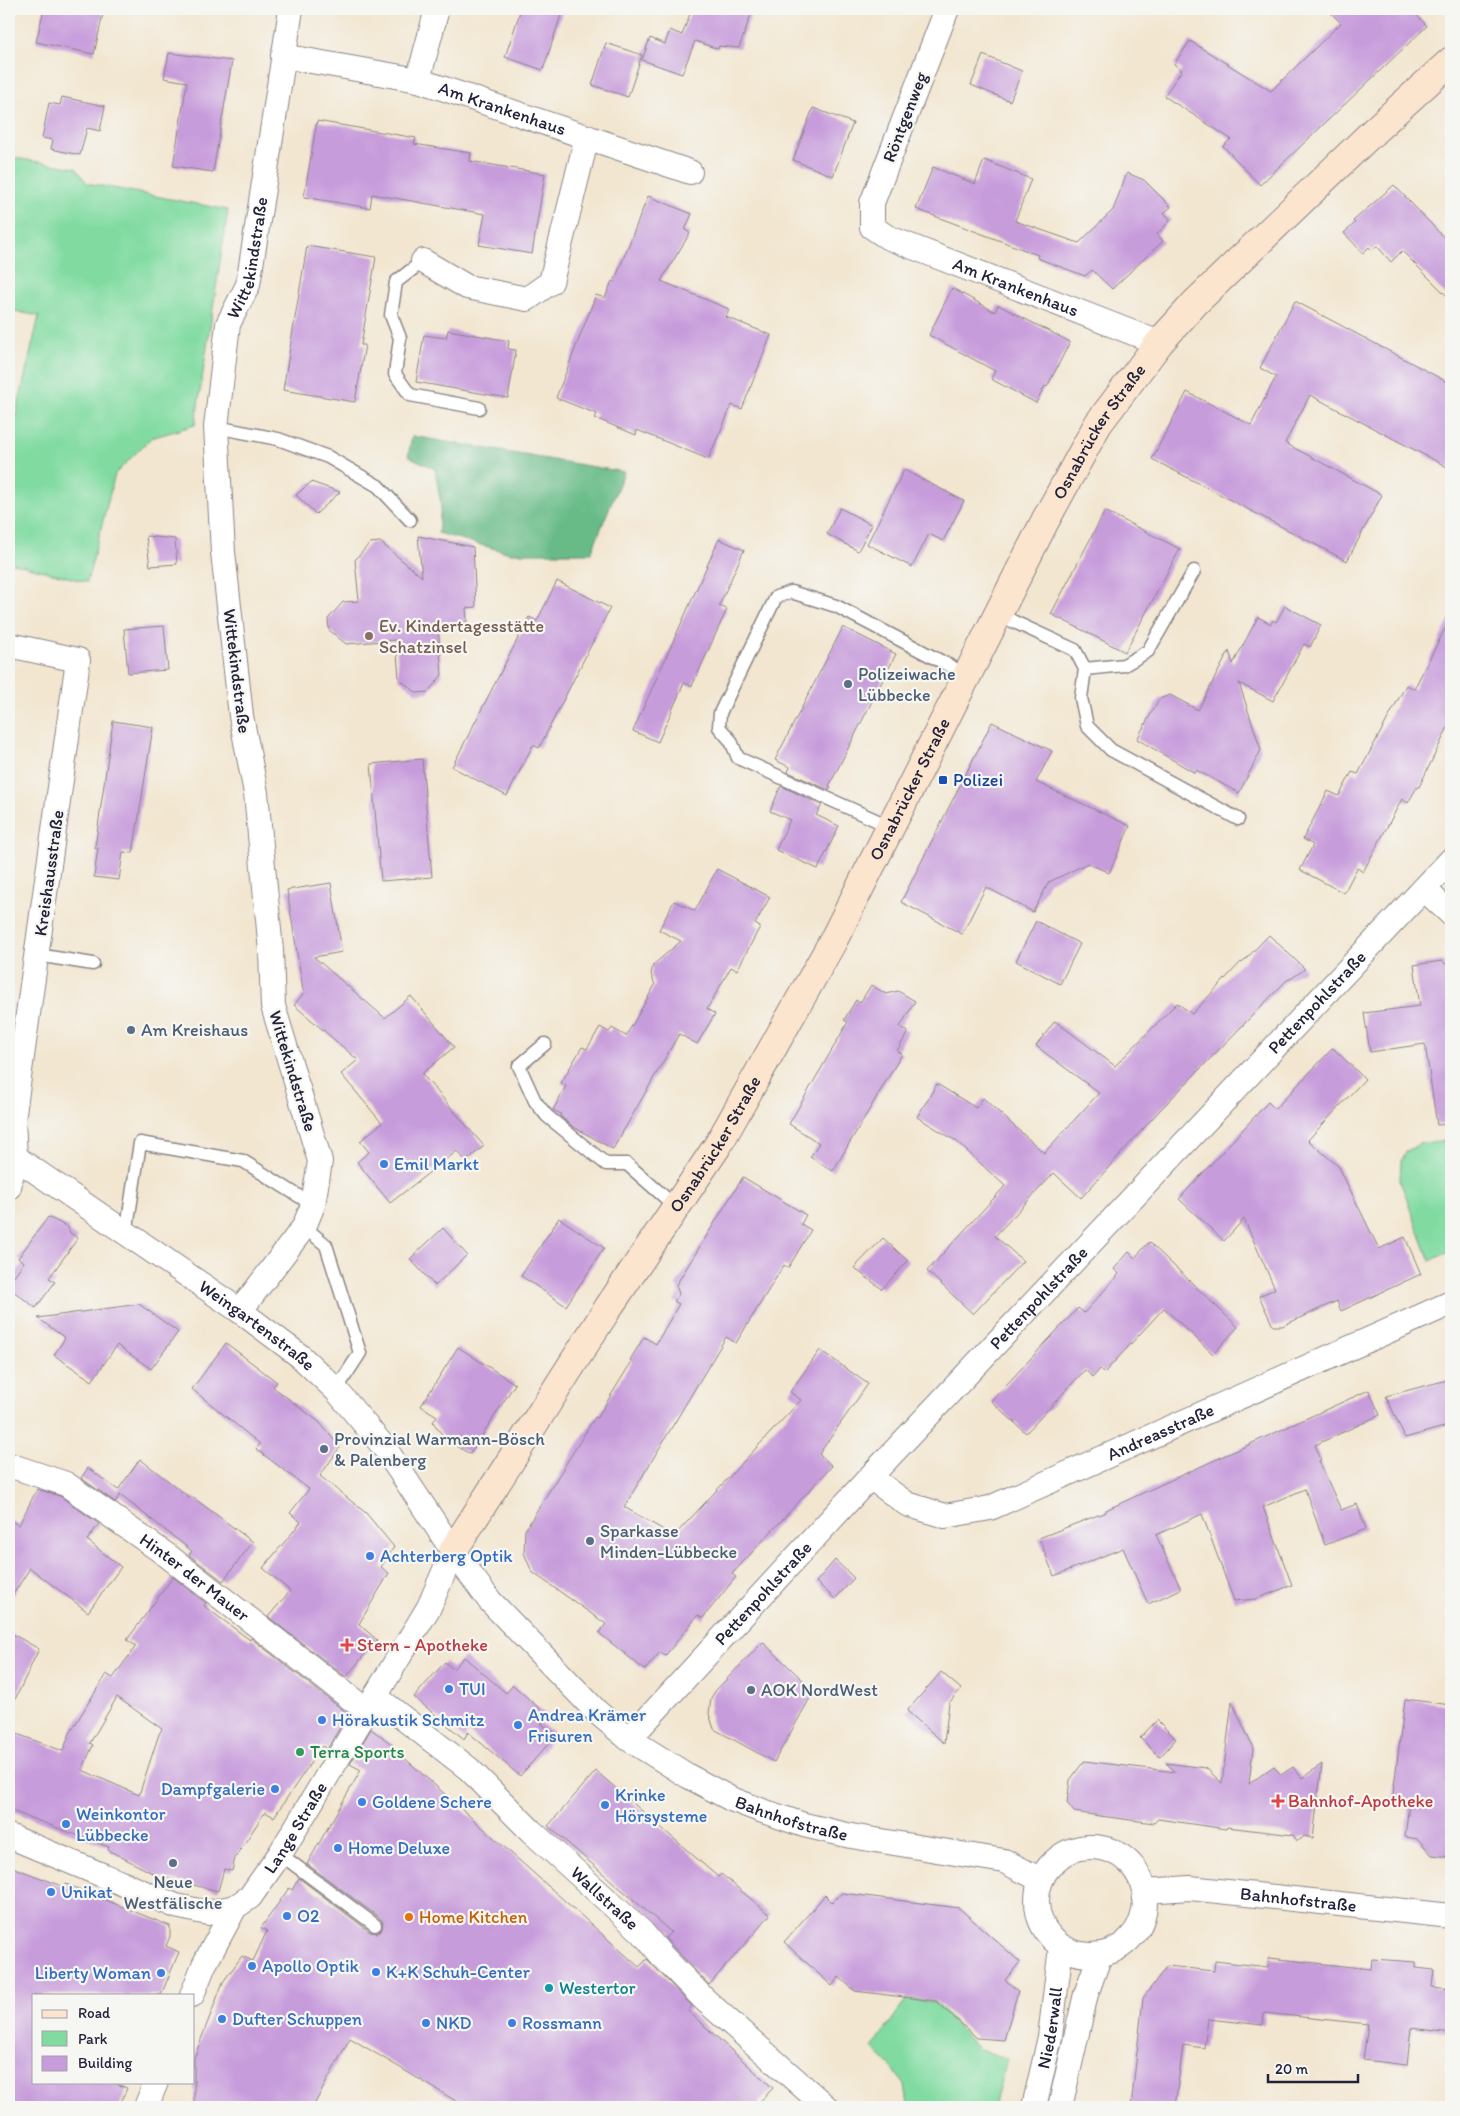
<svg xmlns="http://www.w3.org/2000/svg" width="1460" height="2116" viewBox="0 0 1460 2116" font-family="Itim,sans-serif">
<rect width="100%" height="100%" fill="#f6f6f2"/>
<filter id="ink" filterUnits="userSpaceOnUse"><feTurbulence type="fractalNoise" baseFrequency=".02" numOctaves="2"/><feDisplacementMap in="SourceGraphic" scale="10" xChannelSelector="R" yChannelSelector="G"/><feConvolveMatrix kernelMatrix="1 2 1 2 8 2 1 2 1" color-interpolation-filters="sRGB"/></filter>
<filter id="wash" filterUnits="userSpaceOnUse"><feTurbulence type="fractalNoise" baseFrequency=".0096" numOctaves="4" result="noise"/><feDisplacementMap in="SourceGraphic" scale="20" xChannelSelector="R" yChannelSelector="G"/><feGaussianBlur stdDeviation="1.12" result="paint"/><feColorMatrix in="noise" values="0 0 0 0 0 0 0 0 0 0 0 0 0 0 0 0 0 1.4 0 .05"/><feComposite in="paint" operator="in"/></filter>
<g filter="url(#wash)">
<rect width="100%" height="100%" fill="#f2e6d0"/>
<g fill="#81dba1" stroke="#527e6e">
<polygon points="9,157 76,168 87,183 228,210 195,425 151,438 115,474 87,582 9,562 9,445 39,316 9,310"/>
<polygon points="1451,1140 1451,1251 1430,1261 1400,1181 1401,1161 1407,1151 1421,1143"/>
<polygon points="907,1999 935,2002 979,2050 1007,2058 994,2107 908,2107 905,2084 894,2070 872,2048"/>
</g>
<polygon fill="#68bb87" stroke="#456e61" points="412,436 624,472 591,553 510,553 438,533 441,505 435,469 408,456"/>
<g id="blocks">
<g fill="#c79cdb" fill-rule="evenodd">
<polygon points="44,9 104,9 94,54 36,42"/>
<polygon points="521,9 563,9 543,70 505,57"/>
<polygon points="692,9 753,9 739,48 719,46 718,49 695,41 682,74 642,60 650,38 665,44 670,30 682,35"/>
<polygon points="1327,9 1411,9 1427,26 1260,185 1223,146 1231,139 1164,96 1182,70 1174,64 1190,41 1271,91 1341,23"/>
<polygon points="606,43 642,55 628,97 592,85"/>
<polygon points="169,53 232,61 213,172 173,166 187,82 164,78"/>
<polygon points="983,55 1022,71 1010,101 971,85"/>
<polygon points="62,97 105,106 100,131 87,128 80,155 51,149 53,140 42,138 49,103 60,105"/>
<polygon points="813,108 853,123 833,176 793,160"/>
<polygon points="317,121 416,138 414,144 471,153 470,161 545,174 532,254 479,245 485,214 372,194 370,208 304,197"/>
<polygon points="984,160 1031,179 1015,221 1079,243 1113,210 1127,173 1144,180 1171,207 1164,213 1171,220 1157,234 1163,241 1112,289 1092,270 1085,276 1037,258 1038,255 916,209 933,167 975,184"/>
<polygon points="1394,185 1451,245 1451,300 1402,251 1391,262 1377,246 1372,250 1369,247 1363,253 1344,233 1355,223 1353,221"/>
<polygon points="648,196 692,214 685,230 690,233 661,281 729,309 726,317 771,335 742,409 732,405 708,459 637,430 636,435 595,418 597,414 556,398 596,295 605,298 612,281 614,282"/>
<polygon points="307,246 376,257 361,345 365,345 355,402 283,390"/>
<polygon points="952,288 995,312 998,305 1070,342 1047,387 1045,386 1036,403 991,379 995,371 929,335"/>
<polygon points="1295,301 1451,384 1451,469 1310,395 1285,443 1382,495 1347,561 1152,459 1187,392 1251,425 1276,377 1260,368"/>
<polygon points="448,330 509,341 508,349 516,350 508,398 416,382 424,335 446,338"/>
<polygon points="904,470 964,501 943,541 929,534 912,567 867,544"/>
<polygon points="311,482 340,492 316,514 296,495"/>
<polygon points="840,508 872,525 858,551 827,534"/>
<polygon points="1105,511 1180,549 1125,652 1051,614"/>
<polygon points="146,536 175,539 177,564 150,566"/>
<polygon points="418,536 473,547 476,607 466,608 467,622 438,625 442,675 428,692 417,693 399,679 396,640 346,644 329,630 328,619 343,602 359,601 355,560 370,543 380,542 422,577"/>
<polygon points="719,539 744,550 719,606 727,609 692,686 684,683 658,742 633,731"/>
<polygon points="557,581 610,608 539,748 533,745 507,796 452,767 529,617 537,621"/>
<polygon points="1285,606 1321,625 1310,647 1304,644 1273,701 1239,683 1261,750 1239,793 1196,770 1195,773 1137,739 1159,699 1170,695 1198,710 1229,651 1233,664 1258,617 1271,624 1273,620 1276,622"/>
<polygon points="1451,617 1451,721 1419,787 1417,787 1408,803 1402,799 1363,872 1357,868 1344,893 1300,870 1313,845 1303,839 1328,791 1339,796 1352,772 1358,774 1406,685 1414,689"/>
<polygon points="164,626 168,670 128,673 124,629"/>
<polygon points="843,627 896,654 829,786 831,787 829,790 788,772 790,767 775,760"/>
<polygon points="113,721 153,727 133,853 123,852 119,880 94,877 98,848 95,848"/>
<polygon points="992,722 1052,751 1036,782 1130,826 1109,873 1088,863 1049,882 1033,912 986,887 962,934 901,902"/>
<polygon points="422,759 432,877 381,881 371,764"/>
<polygon points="781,786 822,805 816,815 839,826 818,869 776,850 790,820 770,811"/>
<polygon points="717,869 770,897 755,924 760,927 737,970 731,967 707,1009 715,1014 697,1044 679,1034 613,1149 572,1126 560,1116 561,1114 553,1110 566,1086 561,1083 582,1047 587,1049 600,1027 609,1032 612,1028 626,1036 655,985 651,974 653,965 681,941 659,930 674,901 695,911"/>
<polygon points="331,883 342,952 314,957 385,1018 411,996 454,1047 422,1074 484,1146 466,1161 457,1151 390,1203 357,1162 369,1152 360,1141 382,1123 341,1074 358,1060 294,1005 305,992 303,990 287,890"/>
<polygon points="1036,921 1080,944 1060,984 1016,961"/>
<polygon points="1269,935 1305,969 1292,978 1287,980 1160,1110 1081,1198 1054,1173 995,1236 1023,1261 973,1314 927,1271 1005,1186 956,1141 917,1117 937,1084 976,1108 983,1098 1044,1153 1099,1093 1036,1046 1055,1021 1115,1066 1177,1003 1192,1014 1241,962 1242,963"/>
<polygon points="1442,961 1451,968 1451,1124 1437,1125 1425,1044 1370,1052 1364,1013 1420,1006 1414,965"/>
<polygon points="871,985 886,994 898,991 915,1001 900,1027 908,1032 897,1051 902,1054 833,1171 810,1157 819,1143 789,1124 848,1022 844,1020 856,1000 860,1003"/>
<polygon points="1333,1048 1365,1079 1308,1140 1339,1167 1379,1249 1405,1237 1421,1274 1341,1311 1337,1301 1282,1326 1273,1326 1259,1296 1275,1289 1244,1219 1224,1241 1179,1199 1268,1102 1275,1109"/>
<polygon points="743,1177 806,1215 801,1224 811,1230 788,1268 784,1265 736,1343 726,1337 624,1507 674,1536 801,1400 790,1392 820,1350 868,1384 819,1454 832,1466 732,1574 736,1577 702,1619 698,1615 665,1656 660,1652 645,1670 599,1633 606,1624 532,1572 524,1553 525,1530 595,1417 597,1418 632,1361 630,1360 644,1337 656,1344 679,1304 674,1301 679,1294 676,1285"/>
<polygon points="48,1217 68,1227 70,1233 78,1238 49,1278 55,1282 36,1308 9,1288 9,1283 24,1262 18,1258"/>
<polygon points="559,1218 604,1248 566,1306 521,1276"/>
<polygon points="443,1228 467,1255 435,1286 410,1259"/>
<polygon points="883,1238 908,1261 882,1289 854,1268"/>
<polygon points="1149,1242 1238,1327 1213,1354 1164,1308 1104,1373 1100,1369 1093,1377 1085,1370 1026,1433 991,1401 1078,1308 1084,1313 1119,1274 1114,1269 1129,1252 1135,1258"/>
<polygon points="139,1304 178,1332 151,1369 117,1345 92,1381 54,1355 65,1338 38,1318"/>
<polygon points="226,1343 277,1382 273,1387 319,1422 340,1447 320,1476 366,1513 394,1547 381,1567 389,1573 359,1624 377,1640 346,1677 268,1617 290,1591 263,1568 301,1522 290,1513 309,1489 256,1449 260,1444 192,1389"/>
<polygon points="458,1347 515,1384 470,1454 446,1440 433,1422 437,1416 421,1406"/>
<polygon points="1451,1379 1451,1425 1405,1438 1386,1396"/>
<polygon points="1369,1390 1380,1415 1315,1445 1321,1460 1319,1461 1341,1510 1357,1504 1366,1529 1325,1545 1305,1489 1263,1507 1292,1585 1256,1599 1234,1601 1202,1514 1156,1535 1181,1589 1148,1604 1123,1548 1054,1576 1039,1538 1106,1512 1106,1510 1160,1485"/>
<polygon points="140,1459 190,1498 191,1496 253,1542 223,1581 189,1555 192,1551 120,1495 115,1502 81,1478 88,1468 118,1490"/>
<polygon points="37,1489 60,1496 99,1524 87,1540 121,1567 88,1612 30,1568 9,1601 9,1520 19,1525"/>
<polygon points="835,1560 854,1578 835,1599 816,1582"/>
<path d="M173,1577L206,1603L204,1606L250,1640L251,1638L348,1714L327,1749L322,1746L274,1817L265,1812L235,1858L232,1871L224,1869L218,1891L160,1877L108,1850L109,1847L9,1810V1731L63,1751L70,1733L106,1674L113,1678L136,1646L127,1640ZM117,1697L162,1729L159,1734L139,1795L82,1770L93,1745L90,1743Z"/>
<polygon points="9,1632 39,1649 9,1712"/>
<polygon points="763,1642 814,1691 774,1762 714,1729 709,1714 711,1698 715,1691"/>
<polygon points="464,1657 506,1693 513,1685 548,1716 541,1724 557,1734 520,1776 468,1732 464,1739 414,1697 445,1662 453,1669"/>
<polygon points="941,1672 961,1689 949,1703 944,1743 907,1711"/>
<polygon points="1405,1699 1451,1705 1451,1857 1432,1855 1418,1839 1405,1837 1409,1804 1392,1802"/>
<polygon points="1232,1701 1253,1748 1249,1784 1274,1766 1281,1775 1293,1767 1302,1778 1322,1764 1313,1838 1304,1836 1297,1841 1293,1835 1227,1827 1226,1829 1158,1819 1154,1823 1100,1816 1074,1812 1067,1803 1070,1780 1084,1761 1176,1772 1166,1763 1206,1768 1222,1783"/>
<polygon points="1157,1720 1176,1739 1160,1757 1140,1738"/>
<polygon points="371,1729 393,1745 392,1747 639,1967 647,1959 692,2006 688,2011 773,2088 755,2107 466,2107 350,2038 313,2107 194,2107 194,2058 223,1982 242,1956 253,1961 267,1931 261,1928 289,1888 292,1890 299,1878 370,1932 378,1933 382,1929 383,1922 380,1918 307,1864 361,1770 350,1764"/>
<polygon points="596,1771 718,1877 721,1874 770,1915 709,1985 665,1938 671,1932 548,1826"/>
<polygon points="9,1866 65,1887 66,1884 170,1926 170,1936 166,1946 179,1952 161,1995 34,1995 34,2082 112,2082 127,2088 119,2107 9,2107"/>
<polygon points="842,1893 959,1908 1020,1962 1005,1980 1018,1991 1004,2040 977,2038 936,2001 855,1991 839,1977 832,1986 784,1942 825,1895 832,1902"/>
<polygon points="1269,1958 1371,1969 1372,1959 1416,1962 1416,1968 1434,1970 1432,1987 1451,1989 1451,2033 1411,2028 1407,2065 1363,2060 1368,2024 1264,2013 1263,2025 1208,2019 1204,2048 1183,2045 1175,2107 1131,2107 1143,1998 1167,1966 1214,1971 1215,1961 1268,1967"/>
</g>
</g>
</g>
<g filter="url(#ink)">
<use href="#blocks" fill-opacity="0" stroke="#8a8486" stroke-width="1"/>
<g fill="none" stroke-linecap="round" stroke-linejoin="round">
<defs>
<g id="lane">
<polyline points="423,261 396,282 391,315 400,338 395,374 410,395 479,408"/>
<polyline points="216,427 278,439 328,457 378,486 410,520"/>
<polyline points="997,614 1075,650 1085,669 1081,698 1087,726 1111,750 1238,819"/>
<polyline points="1085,669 1124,665 1148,651 1194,571"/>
<polyline points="891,827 738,758 731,741 719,727 720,713 776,597 791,592 836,606 967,675"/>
<polyline points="37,955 93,964"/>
<polyline points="545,1044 519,1066 535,1101 547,1116 606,1164 627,1164 676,1207"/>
<polyline points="304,1227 326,1245 360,1353 336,1390"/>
<polyline points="126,1234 140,1143 243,1161 313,1205"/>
<polyline points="280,1854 375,1925"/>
</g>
<g id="street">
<path id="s1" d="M947,9L872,203V227L887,237L1159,343"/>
<path id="s2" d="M283,56L418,80L690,172"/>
<polyline points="418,80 437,9"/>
<polyline points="423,261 467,287 527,299 551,282 587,137"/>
<polyline points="9,645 78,660 13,1120 15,1157 9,1187"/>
<polyline points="1424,889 1451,914"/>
<path id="s3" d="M9,1153L240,1311L300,1356L336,1390L384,1447L453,1551L490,1601L597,1712L629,1739L688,1776L731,1799L760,1810L804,1825L851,1836L1004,1861L1041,1880"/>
<path id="s4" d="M240,1311L304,1227L313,1205L320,1161L273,1006L271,951L256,793L241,716L223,552L216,427L228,324L248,285L291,9"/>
<path id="s5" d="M9,1465L66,1484L168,1556L367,1711"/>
<path id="s6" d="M870,1477L907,1504L945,1516L990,1508L1451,1303"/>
<path id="s7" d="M376,1697L469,1769L531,1831L642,1932L663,1957L705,2000L826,2107"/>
<path id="s8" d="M629,1739L870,1477L1451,860"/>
<polyline points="9,1836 176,1906 208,1913 235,1907"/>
<circle cx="1091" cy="1901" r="54"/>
<path id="s9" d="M1145,1891L1190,1888L1451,1916"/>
<path id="s10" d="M192,1995L204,1965L235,1907L250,1897L280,1854L429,1607L453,1551"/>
<polyline points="146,2107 156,2082"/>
<path id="s11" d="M1034,2107L1050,2037L1061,1947"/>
<polyline points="1060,2107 1086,1994 1100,1955"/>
</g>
<g id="secondary">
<path id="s12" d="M453,1551L608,1308L718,1145L833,941L1045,521L1098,424L1159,343L1195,303L1375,130L1451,61"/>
</g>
</defs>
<use href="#lane" stroke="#8a8486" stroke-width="15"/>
<use href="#street" stroke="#8a8486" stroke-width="26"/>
<use href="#secondary" stroke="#8a8486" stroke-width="30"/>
<use href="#lane" stroke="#fff" stroke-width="12"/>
<use href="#street" stroke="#fff" stroke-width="24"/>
<use href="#secondary" stroke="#fce5cf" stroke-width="28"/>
</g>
</g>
<circle fill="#8d6e63" stroke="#f6f6f2" stroke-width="2" cx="369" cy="636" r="5"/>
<g fill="#5c6f8a" stroke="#f6f6f2" stroke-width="2">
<circle cx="848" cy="684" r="5"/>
<circle cx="131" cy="1030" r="5"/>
<circle cx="324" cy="1449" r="5"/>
<circle cx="590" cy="1541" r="5"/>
<circle cx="751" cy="1690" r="5"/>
<circle cx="173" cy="1863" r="5"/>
</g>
<rect fill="#1a4fb4" stroke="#f6f6f2" stroke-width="2" x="938" y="775" width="10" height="10" rx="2.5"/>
<g fill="#3f7fe0" stroke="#f6f6f2" stroke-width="2">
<circle cx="384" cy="1164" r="5"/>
<circle cx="370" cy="1556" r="5"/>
<circle cx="449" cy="1689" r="5"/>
<circle cx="322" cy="1720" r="5"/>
<circle cx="518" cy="1725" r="5"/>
<circle cx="275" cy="1789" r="5"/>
<circle cx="362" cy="1802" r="5"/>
<circle cx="605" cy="1805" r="5"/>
<circle cx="66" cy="1824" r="5"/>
<circle cx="338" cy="1848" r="5"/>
<circle cx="51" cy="1892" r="5"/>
<circle cx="287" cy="1916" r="5"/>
<circle cx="252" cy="1966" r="5"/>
<circle cx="376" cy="1972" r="5"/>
<circle cx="161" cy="1973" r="5"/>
<circle cx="222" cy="2019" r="5"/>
<circle cx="426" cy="2023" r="5"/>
<circle cx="512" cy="2023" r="5"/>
</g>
<g fill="#e0444e" stroke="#f6f6f2" stroke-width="2">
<path d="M344.5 1637.5h5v5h5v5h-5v5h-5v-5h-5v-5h5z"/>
<path d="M1275.5 1793.5h5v5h5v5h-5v5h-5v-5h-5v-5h5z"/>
</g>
<circle fill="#2e9e5b" stroke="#f6f6f2" stroke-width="2" cx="300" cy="1752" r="5"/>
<circle fill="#e8710a" stroke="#f6f6f2" stroke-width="2" cx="409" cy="1917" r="5"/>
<circle fill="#0f9aa8" stroke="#f6f6f2" stroke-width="2" cx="549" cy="1988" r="5"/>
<g text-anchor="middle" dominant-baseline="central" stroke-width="4.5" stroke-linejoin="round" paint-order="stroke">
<g font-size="18" fill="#22223b" stroke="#f6f6f2">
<text stroke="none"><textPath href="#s2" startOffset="226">Am Krankenhaus</textPath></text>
<text transform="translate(905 117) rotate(-69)">Röntgenweg</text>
<text stroke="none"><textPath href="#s4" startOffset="1092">Wittekindstraße</textPath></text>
<text stroke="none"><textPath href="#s1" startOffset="388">Am Krankenhaus</textPath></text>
<text stroke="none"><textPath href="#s12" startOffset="1294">Osnabrücker Straße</textPath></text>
<text transform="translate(237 671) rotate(83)">Wittekindstraße</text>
<text stroke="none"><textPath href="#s12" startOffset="889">Osnabrücker Straße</textPath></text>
<text transform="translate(49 873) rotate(-82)">Kreishausstraße</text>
<text stroke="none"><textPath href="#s8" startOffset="1008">Pettenpohlstraße</textPath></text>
<text transform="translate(293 1071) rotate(73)">Wittekindstraße</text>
<text stroke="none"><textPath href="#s12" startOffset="484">Osnabrücker Straße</textPath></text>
<text stroke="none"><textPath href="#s8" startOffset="602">Pettenpohlstraße</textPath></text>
<text stroke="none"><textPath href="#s3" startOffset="302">Weingartenstraße</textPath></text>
<text stroke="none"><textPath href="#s6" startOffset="318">Andreasstraße</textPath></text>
<text stroke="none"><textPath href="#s5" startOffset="219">Hinter der Mauer</textPath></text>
<text stroke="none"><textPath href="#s8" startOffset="198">Pettenpohlstraße</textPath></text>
<text stroke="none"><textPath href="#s3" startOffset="1044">Bahnhofstraße</textPath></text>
<text stroke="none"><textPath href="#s10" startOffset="199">Lange Straße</textPath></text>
<text stroke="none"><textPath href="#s7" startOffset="305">Wallstraße</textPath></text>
<text stroke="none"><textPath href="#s9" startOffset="154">Bahnhofstraße</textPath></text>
<text stroke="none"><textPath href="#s11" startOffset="81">Niederwall</textPath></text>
</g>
<g font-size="18" fill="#785e54" stroke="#f6f6f2" text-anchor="start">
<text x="379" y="626">Ev. Kindertagesstätte<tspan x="379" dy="21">Schatzinsel</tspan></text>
</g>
<g font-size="18" fill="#4e5e75" stroke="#f6f6f2" text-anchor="start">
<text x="858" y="674">Polizeiwache<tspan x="858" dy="21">Lübbecke</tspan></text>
<text x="141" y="1030">Am Kreishaus</text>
<text x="334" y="1439">Provinzial Warmann-Bösch<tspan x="334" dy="21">&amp; Palenberg</tspan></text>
<text x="600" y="1531">Sparkasse<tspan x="600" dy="21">Minden-Lübbecke</tspan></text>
<text x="761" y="1690">AOK NordWest</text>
<text x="173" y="1882" text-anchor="middle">Neue<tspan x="173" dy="21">Westfälische</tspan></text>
</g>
<g font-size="18" fill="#164399" stroke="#f6f6f2" text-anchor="start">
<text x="953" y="780">Polizei</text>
</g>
<g font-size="18" fill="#366cbe" stroke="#f6f6f2" text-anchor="start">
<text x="394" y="1164">Emil Markt</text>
<text x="380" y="1556">Achterberg Optik</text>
<text x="459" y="1689">TUI</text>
<text x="528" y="1715">Andrea Krämer<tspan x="528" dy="21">Frisuren</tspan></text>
<text x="332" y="1720">Hörakustik Schmitz</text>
<text x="265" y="1789" text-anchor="end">Dampfgalerie</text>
<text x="615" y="1795">Krinke<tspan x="615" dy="21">Hörsysteme</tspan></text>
<text x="372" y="1802">Goldene Schere</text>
<text x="76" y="1814">Weinkontor<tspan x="76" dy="21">Lübbecke</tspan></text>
<text x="348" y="1848">Home Deluxe</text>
<text x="61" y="1892">Unikat</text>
<text x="297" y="1916">O2</text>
<text x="262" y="1966">Apollo Optik</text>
<text x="386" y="1972">K+K Schuh-Center</text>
<text x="151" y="1973" text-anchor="end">Liberty Woman</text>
<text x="232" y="2019">Dufter Schuppen</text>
<text x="436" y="2023">NKD</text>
<text x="522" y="2023">Rossmann</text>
</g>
<g font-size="18" fill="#be3a42" stroke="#f6f6f2" text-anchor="start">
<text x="357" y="1645">Stern - Apotheke</text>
<text x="1288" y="1801">Bahnhof-Apotheke</text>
</g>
<g font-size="18" fill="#27864d" stroke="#f6f6f2" text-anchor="start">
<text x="310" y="1752">Terra Sports</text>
</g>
<g font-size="18" fill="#c56008" stroke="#f6f6f2" text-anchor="start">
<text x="419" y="1917">Home Kitchen</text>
</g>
<g font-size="18" fill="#0d838f" stroke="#f6f6f2" text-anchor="start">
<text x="559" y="1988">Westertor</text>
</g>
</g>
<rect width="1460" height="2116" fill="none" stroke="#f6f6f2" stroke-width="30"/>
<rect x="32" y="1994" width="162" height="90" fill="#f6f6f2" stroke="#a1a1a9"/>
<rect x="42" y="2010" width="25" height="8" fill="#fce5cf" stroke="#a1a1a9"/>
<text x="78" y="2018" font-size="15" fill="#22223b">Road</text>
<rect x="42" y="2031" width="25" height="15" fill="#81dba1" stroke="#a1a1a9"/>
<text x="78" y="2044" font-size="15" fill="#22223b">Park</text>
<rect x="42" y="2056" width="25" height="15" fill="#c79cdb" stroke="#a1a1a9"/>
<text x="78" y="2068" font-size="15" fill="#22223b">Building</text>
<path d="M1268 2074v8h90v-8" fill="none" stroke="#22223b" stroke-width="2.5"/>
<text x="1275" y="2074" font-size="15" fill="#22223b" stroke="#f6f6f2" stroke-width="4" paint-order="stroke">20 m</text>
</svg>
